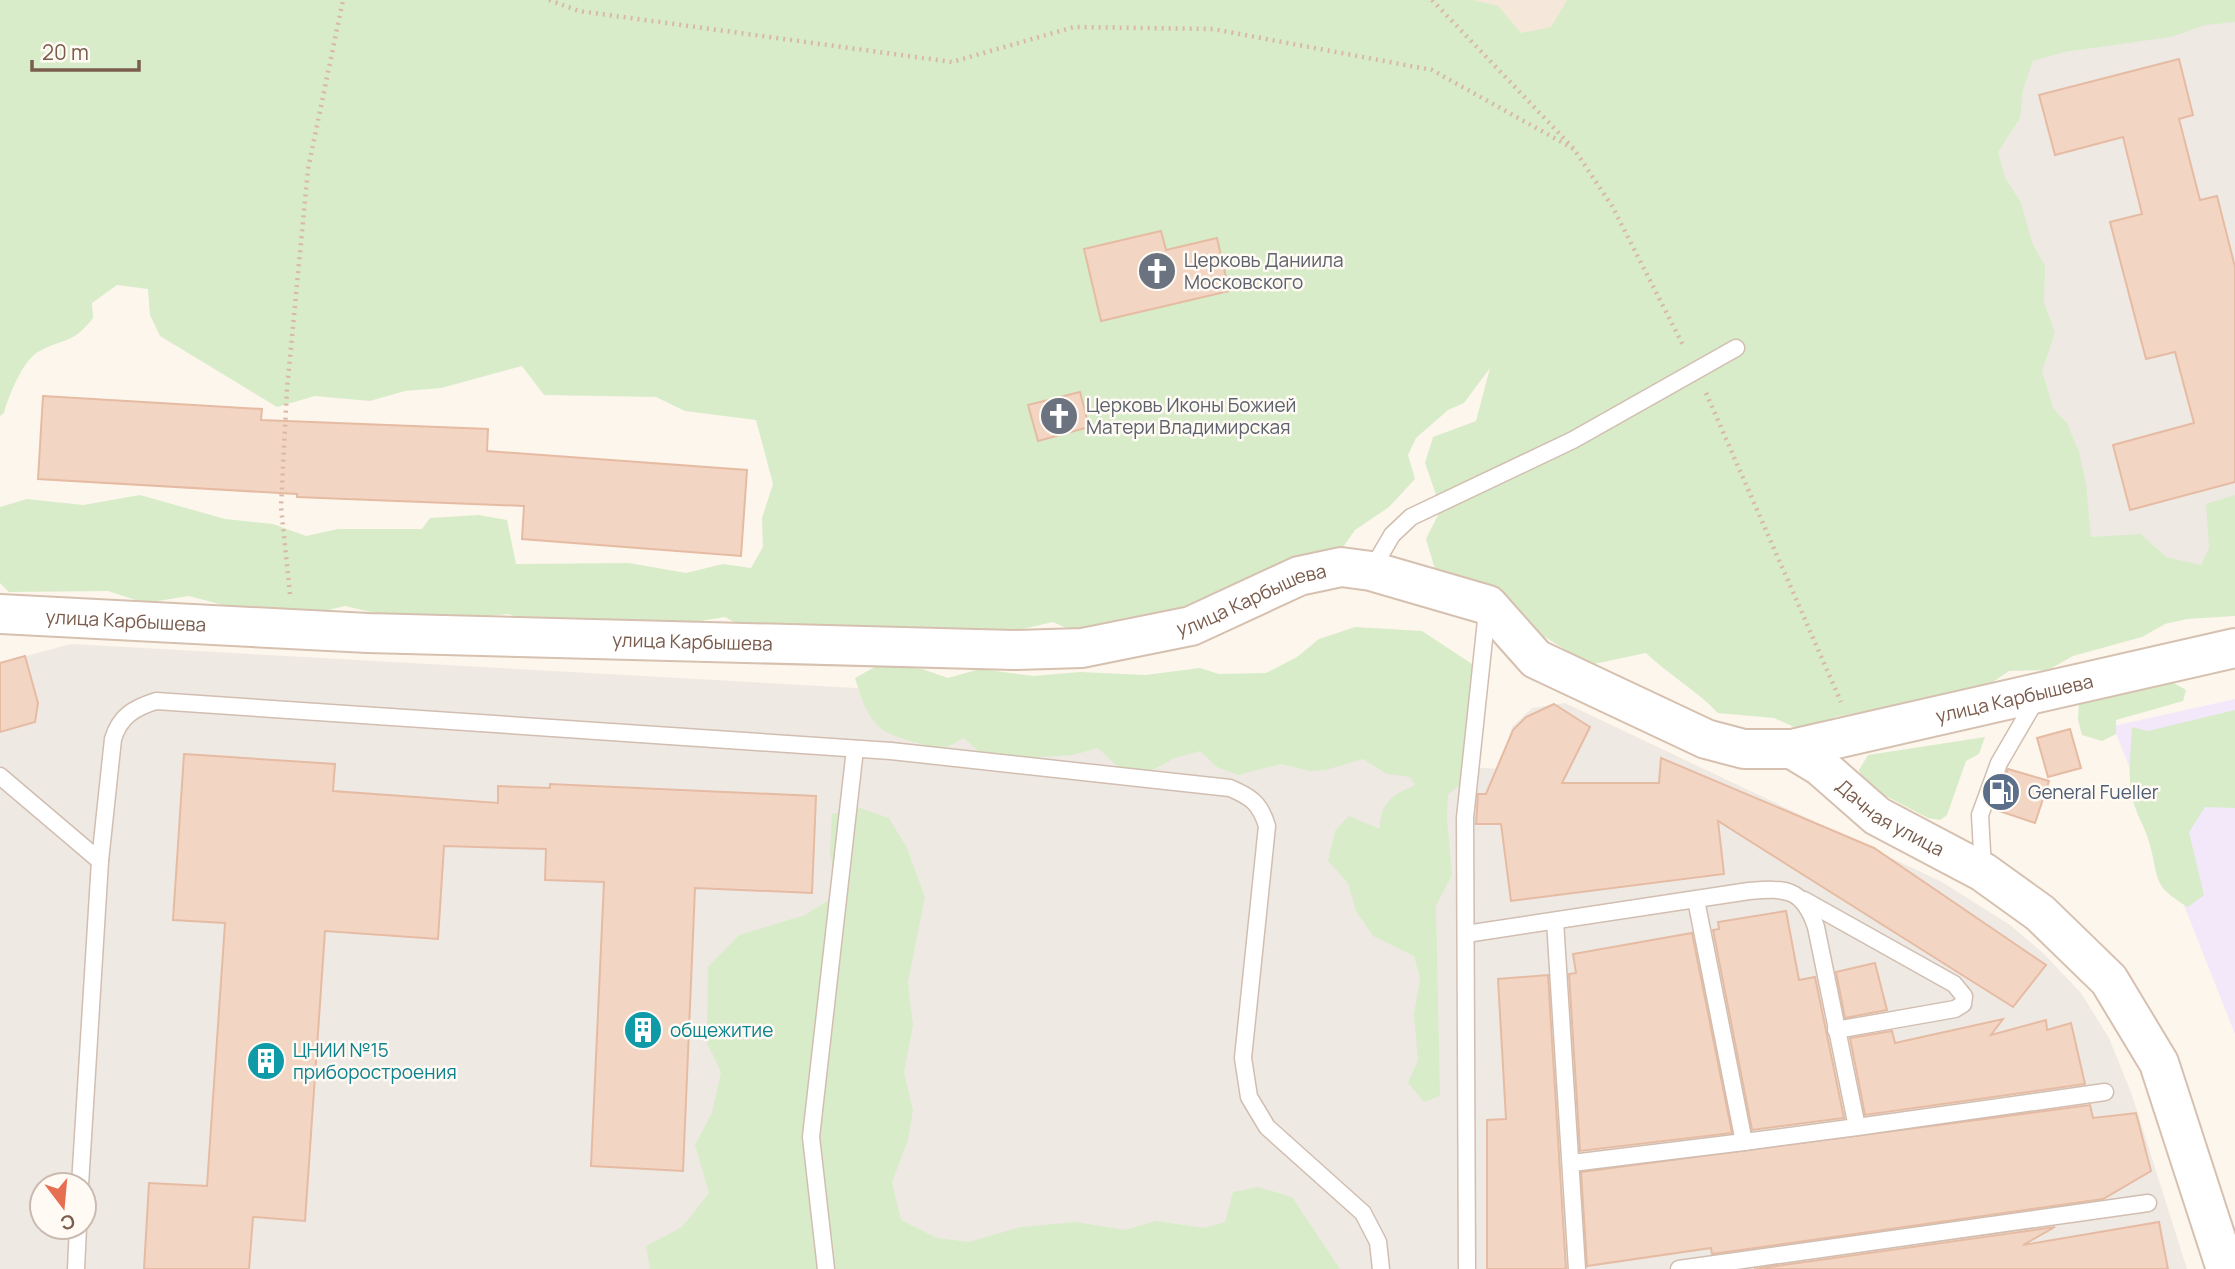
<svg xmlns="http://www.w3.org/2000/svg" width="2235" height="1269" viewBox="0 0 2235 1269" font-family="Manrope,sans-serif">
<rect width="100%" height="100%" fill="#fdf6ec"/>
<polygon fill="#f5e8da" points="1397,0 1586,0 1553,76"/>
<g fill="#efe9e4" fill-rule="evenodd">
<polygon points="1880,0 2235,0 2235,608 1779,704"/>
<path d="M71,644L1017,697L1445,766L1501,769L1512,727L1532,708L1565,703L1942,882L2010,925L2043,953L2081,993L2109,1038L2132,1095L2187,1269H0V663ZM42,1185H84V1227H42Z"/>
</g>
<polygon fill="#f3e8fa" points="2235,699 2235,1034 2113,726"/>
<g fill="#d8ecc9">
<path d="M0,0H1473L1498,6L1521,33L1551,27L1567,0H2235V22L2205,25L2171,37L2064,52L2033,61L2023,90L2020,118L1998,152L2005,177L2021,203L2033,245L2045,266L2044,302L2055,333L2042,371L2053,408L2067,423L2079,452L2086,484L2091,537L2141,534L2166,557L2201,565L2209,548L2206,504L2235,495V616L2187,619L2165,624L2142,637L2073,656L2048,670L2009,671L1981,690L1835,717L1803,731L1774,718L1718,713C1696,690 1669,675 1646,653L1589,665L1545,637L1496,615L1457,587L1435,569L1426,539L1441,509L1425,463L1433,437L1476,421L1490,368L1464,403L1448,410L1416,438L1408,455L1415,479L1389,507L1355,530L1339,553L1305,579L1093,640L1053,622L1014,631L743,627L725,617L650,629H553L508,614L450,620L397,618L345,606L291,619L242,610L189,596L145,603L108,591L9,592L0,583V507L27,499L83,505L140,495L225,519L273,524L306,536L338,529H422L430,518L479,515L507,520L516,564L629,563L686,573L723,564L751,568L763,547L762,518L773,484L756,420L685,411L656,397L544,395L522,366L441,388L405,391L370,401L315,396L277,407L160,336L150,315L148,289L117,285L92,303L93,318C72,345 65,337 38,352C23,360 8,397 4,413L0,416Z"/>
<path d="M1355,627L1422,631L1475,666L1463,783L1448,794L1447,818L1452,875L1436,906L1440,1096L1424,1102L1408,1083L1418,1060L1414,1014L1420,978L1414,956L1373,936L1356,911L1348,883L1328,861L1335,831L1349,816L1380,829C1380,802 1393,795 1415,785L1410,777L1387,774L1363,759L1326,770L1310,771L1281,764L1238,775L1217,767L1200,751L1175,758L1139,777L1116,765L1098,748L1073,755L1040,757L1001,772L964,738L941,750C886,732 873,740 855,678L880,664L922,669L948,678L980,669L1034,676L1080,672L1145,675L1200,668L1219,674L1266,673L1297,657L1319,639Z"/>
<polygon points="2172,682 2186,690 2183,701 2116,720 2116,734 2102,741 2082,735 2078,720 2079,700"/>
<path d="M2235,710V808L2205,807L2189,832L2204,895L2188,907C2150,884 2160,879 2149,842C2146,830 2139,819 2135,807C2126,782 2131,753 2132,727L2148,731Z"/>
<polygon points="1985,737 1979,754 1966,761 1947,815 1940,820 1928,818 1865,785 1859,770 1868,755"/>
<polygon points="860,808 889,818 907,848 925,897 908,982 913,1025 904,1072 913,1110 908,1140 892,1182 901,1220 937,1238 969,1242 1021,1227 1076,1222 1125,1230 1156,1221 1204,1228 1225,1222 1233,1192 1258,1187 1292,1197 1340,1269 650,1269 646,1246 682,1227 709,1193 695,1145 712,1113 721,1072 707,1043 708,967 739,935 805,915 838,894 830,853 832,814"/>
</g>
<g fill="#f3d5c3" stroke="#e6bba3" stroke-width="2">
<polygon points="2179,59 2193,115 2179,119 2200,200 2217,196 2235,267 2235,482 2130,510 2113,445 2194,423 2175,352 2146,359 2110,222 2142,214 2123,137 2055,155 2039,95"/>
<polygon points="1161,231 1166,250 1217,238 1229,291 1101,321 1084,249"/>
<polygon points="1080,392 1089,427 1038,441 1028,405"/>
<polygon points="43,396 262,409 261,420 488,429 487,451 747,470 741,556 522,539 524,506 297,497 297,494 38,479"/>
<polygon points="25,656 38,703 35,722 0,732 0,663"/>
<polygon points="1554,704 1590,727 1562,783 1659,783 1661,758 1874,848 2046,965 2013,1007 1718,821 1724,874 1511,901 1501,824 1476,824 1478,794 1486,794 1513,730 1526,717"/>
<polygon points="2070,729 2081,768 2048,777 2037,738"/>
<polygon points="184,754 335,764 333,791 498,803 498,786 550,788 550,784 816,796 812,893 695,888 683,1171 591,1166 604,882 545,880 546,849 444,846 438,939 325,931 305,1221 253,1217 249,1269 144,1269 149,1183 207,1186 225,923 173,920"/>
<polygon points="2008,769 2049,781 2035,823 1993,809"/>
<polygon points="1786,911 1799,980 1815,977 1844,1118 1752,1130 1713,930 1719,929 1718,922"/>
<polygon points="1692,933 1732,1133 1580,1151 1569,974 1576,973 1573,954"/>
<polygon points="1875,963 1887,1010 1845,1018 1836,972"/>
<polygon points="1548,975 1566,1269 1487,1269 1487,1120 1506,1119 1498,979"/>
<polygon points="2003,1019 1991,1035 2046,1020 2047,1030 2071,1023 2085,1084 1865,1115 1850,1038 1892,1031 1895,1043"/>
<polygon points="2090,1105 2093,1118 2136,1113 2151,1171 2103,1199 1712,1254 1711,1248 1587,1266 1581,1172"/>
<polygon points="2159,1222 2168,1269 1754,1269 2055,1227 2023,1245"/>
</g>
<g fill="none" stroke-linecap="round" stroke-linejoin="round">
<defs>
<g id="lane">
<polyline points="1371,571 1392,535 1411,517 1573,440 1736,348"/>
<polyline points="0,776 100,861 80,1185"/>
<path d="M100,861L113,739C120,716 134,708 156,701L891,751L1230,788C1251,797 1260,803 1267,826L1243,1058L1249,1097L1267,1127L1363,1213L1378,1242L1381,1269"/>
<polyline points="1983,870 1980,815 1999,763 2038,696"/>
<polyline points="1696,900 1744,1142 1857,1127"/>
<polyline points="1804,900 1954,984 1964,996 1963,1004 1955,1009 1836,1030"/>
<polyline points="1555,921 1577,1269"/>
<path d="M1466,934L1749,891C1786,888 1803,888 1816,927L1857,1127L2105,1092"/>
<polyline points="1572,1163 1744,1142"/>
<polyline points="76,1269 78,1227"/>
<polyline points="826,1269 811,1137 855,749"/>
<polyline points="1467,1269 1465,818 1487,611"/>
<polyline points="1679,1269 2148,1203"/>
</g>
<g id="secondary">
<path id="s1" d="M0,614L368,633L1014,650L1082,648L1191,626L1299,576L1341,567L1371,571L1488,605L1536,659L1706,739L1744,749H1792L1820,766L1877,816L1983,872L2040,913L2109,980L2159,1063L2226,1269"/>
<path id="s2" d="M1792,749L2235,648"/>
</g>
</defs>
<use href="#lane" stroke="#d1beb0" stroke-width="19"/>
<use href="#secondary" stroke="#d6c0b0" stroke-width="42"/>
<g stroke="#d9b8a5" stroke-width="4.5" stroke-dasharray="2 5" stroke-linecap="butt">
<polyline points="549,0 579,11 952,62 1074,27 1213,29 1432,70 1574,149"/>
<polyline points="1432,0 1574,149 1612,206 1684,347"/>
<polyline points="1706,393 1841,702"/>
<polyline points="290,594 281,507 287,389 308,169 343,0"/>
</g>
<use href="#lane" stroke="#fff" stroke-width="16"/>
<use href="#secondary" stroke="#fff" stroke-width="38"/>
</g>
<defs>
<symbol id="church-disc" viewBox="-11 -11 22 22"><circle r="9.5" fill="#6b7280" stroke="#fffaf3"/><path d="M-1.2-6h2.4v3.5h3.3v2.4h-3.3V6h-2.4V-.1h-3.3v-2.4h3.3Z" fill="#fff"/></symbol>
<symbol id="fuel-disc" viewBox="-11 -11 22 22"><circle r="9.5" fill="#5c6f8a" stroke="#fffaf3"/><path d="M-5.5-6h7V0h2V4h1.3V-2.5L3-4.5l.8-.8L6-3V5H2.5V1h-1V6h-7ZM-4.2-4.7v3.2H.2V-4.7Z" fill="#fff"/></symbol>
<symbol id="building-disc" viewBox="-11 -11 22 22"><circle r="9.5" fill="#0f9aa8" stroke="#fffaf3"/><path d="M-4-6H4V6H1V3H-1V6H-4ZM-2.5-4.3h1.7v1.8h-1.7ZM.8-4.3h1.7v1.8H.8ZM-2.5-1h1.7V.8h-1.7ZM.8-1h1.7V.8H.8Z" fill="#fff"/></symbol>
</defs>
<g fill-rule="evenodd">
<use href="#church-disc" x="1135" y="249" width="44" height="44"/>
<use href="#church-disc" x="1037" y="394" width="44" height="44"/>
<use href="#fuel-disc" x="1979" y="770" width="44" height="44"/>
<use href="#building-disc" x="621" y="1008" width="44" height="44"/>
<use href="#building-disc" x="244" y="1039" width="44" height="44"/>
</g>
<g text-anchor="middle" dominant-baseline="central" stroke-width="5" stroke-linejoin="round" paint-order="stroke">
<g font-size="19" fill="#5b616d" stroke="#fffaf3" text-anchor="start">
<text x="1184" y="260">Церковь Даниила<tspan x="1184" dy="22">Московского</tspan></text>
<text x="1086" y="405">Церковь Иконы Божией<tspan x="1086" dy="22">Матери Владимирская</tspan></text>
</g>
<g font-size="19" fill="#7a5c4d" stroke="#fffaf3">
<text stroke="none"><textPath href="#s1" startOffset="1260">улица Карбышева</textPath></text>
<text stroke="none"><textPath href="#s1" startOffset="126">улица Карбышева</textPath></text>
<text stroke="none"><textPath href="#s1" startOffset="693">улица Карбышева</textPath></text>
<text stroke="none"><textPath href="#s2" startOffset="228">улица Карбышева</textPath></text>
<text stroke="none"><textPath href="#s1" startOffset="1976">Дачная улица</textPath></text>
</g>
<g font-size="19" fill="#4e5e75" stroke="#fffaf3" text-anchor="start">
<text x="2028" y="792">General Fueller</text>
</g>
<g font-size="19" fill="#0d838f" stroke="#fffaf3" text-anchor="start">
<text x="670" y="1030">общежитие</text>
<text x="293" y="1050">ЦНИИ №15<tspan x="293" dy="22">приборостроения</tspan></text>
</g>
</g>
<g transform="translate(63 1206) rotate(164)"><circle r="33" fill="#fffaf3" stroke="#cabbb1" stroke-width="2"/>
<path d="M0-5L12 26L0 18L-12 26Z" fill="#e76f51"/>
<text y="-10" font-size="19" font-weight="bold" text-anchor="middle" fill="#7a5c4d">С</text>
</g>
<path d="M32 60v10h107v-10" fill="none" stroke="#7a5c4d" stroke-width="3.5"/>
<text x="42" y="60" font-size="21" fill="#7a5c4d" stroke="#fffaf3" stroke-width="5" paint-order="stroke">20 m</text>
</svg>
